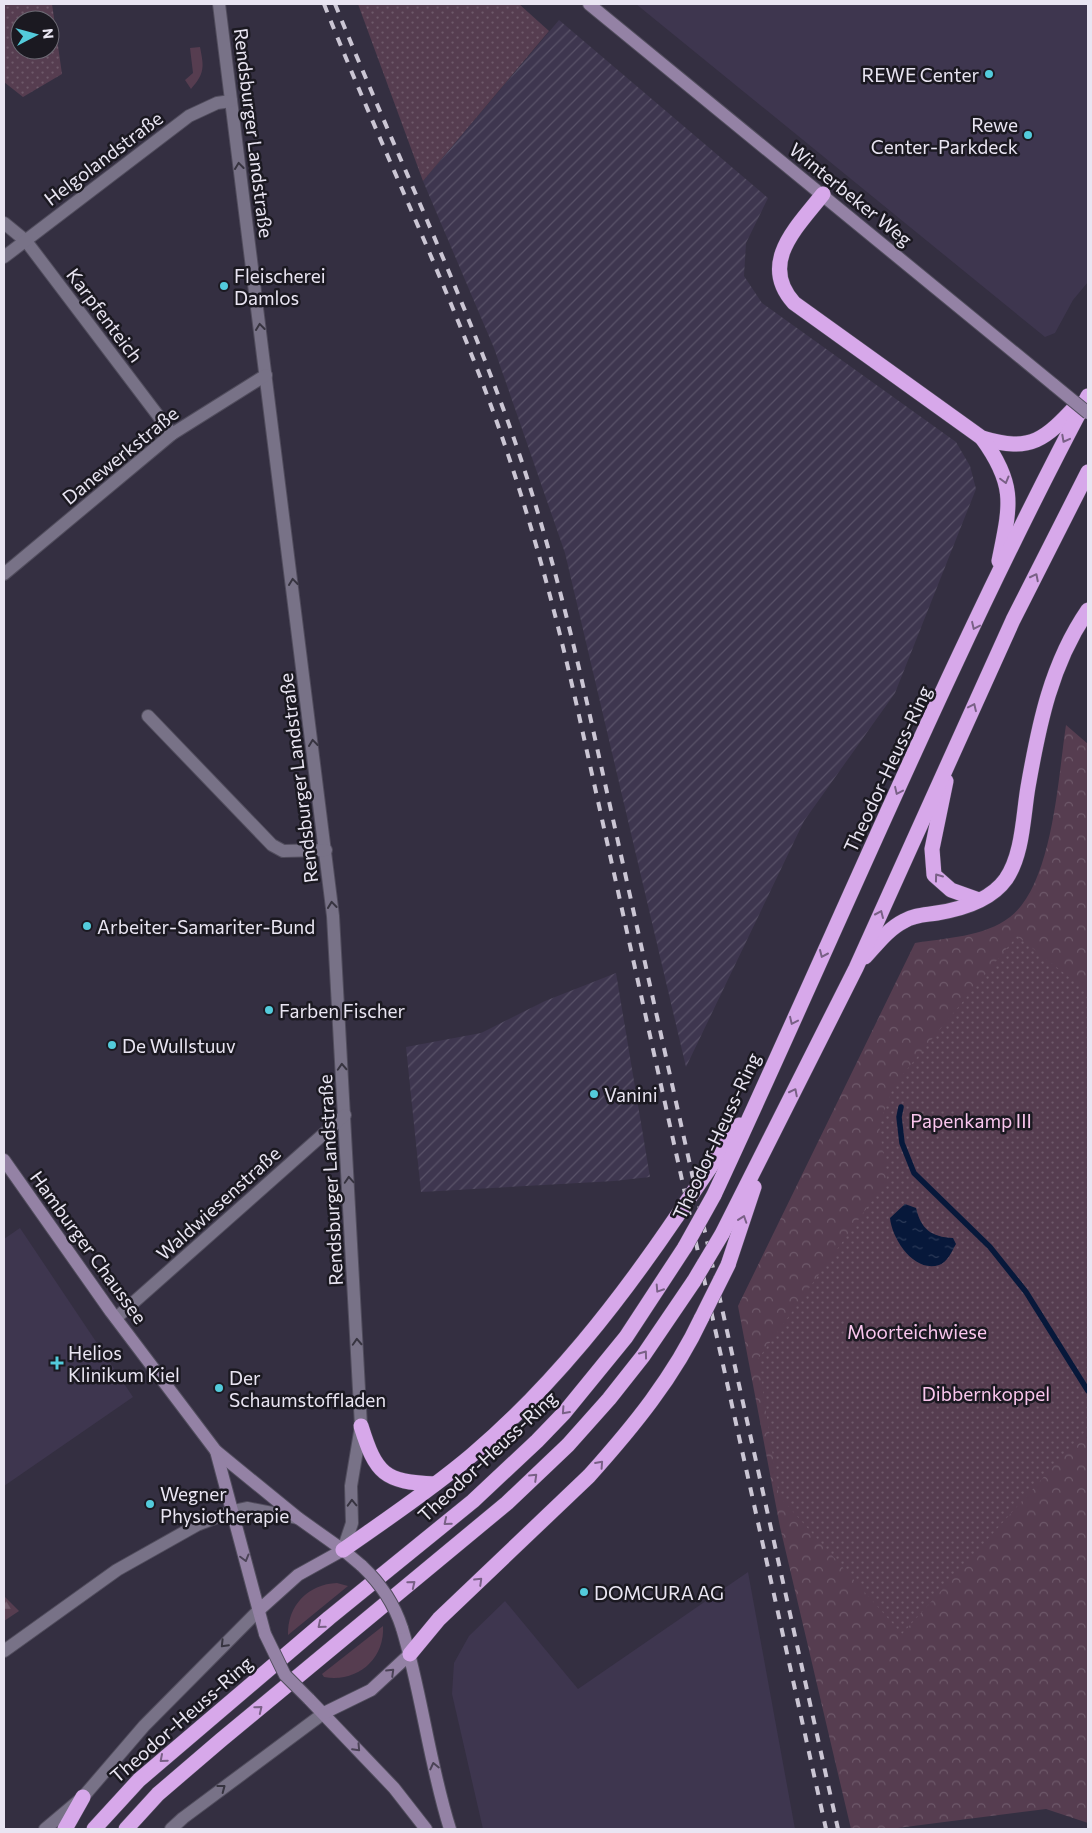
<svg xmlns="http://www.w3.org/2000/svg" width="1092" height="1833" viewBox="0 0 1092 1833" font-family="Commissioner,sans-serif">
<defs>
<pattern id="industrial-furrows" width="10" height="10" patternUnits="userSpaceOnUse" patternTransform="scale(1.25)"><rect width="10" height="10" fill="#3e364f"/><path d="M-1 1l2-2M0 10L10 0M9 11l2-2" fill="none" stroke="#5a5369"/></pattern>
<pattern id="forest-firs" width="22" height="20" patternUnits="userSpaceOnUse" patternTransform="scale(1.25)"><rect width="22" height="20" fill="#563d50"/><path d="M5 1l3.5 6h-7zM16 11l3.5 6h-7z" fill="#6e596a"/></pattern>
<pattern id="park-crowns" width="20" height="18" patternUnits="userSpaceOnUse" patternTransform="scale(1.25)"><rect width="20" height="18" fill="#563d50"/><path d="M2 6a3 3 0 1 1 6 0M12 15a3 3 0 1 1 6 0" fill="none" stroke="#6e596a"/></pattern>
<pattern id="garden-dots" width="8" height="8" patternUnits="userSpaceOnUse" patternTransform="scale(1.25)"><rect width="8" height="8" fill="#563d50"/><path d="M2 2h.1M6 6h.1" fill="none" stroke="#6e596a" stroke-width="1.8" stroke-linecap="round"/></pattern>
<pattern id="water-ripples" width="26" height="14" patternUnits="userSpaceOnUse" patternTransform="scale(1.25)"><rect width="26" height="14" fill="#07183a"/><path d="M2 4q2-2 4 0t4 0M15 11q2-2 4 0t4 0" fill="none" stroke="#2b3957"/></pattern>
</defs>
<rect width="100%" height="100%" fill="#342f41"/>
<g fill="#3e364f">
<polygon points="636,4 1088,4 1088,282 1073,300 1055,333 1045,337"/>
<polygon points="20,1228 133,1397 4,1486 4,1239"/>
<polygon points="748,1572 795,1829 483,1829 452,1694 454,1663 469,1636 505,1601 578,1689"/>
</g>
<g fill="url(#industrial-furrows)">
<polygon points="559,20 768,198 746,243 744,276 762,303 956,442 970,466 976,489 895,693 804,821 686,1067 565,553 494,348 423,181"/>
<polygon points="616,973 650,1177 614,1181 421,1192 406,1047 481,1033 545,1001"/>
</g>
<g fill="#563d50">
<path d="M200,47C204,67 205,73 191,89L185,80L193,73L190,48Z"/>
<path d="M337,1583L348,1586L288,1635C287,1606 308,1584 337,1583Z"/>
<path d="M383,1626C385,1660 356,1683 324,1677L322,1674Z"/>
</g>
<polygon fill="url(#forest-firs)" points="4,1596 19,1611 4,1621"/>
<path fill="url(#park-crowns)" d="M1066,725L1088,744V1823L1046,1809L890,1829H851L780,1527L738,1306L915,943C945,938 984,937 1010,917C1053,884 1058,777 1066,725Z"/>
<g fill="url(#garden-dots)" fill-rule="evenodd">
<path d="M4,4H52L62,74L23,97L4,82ZM20,20H50V50H20Z"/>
<polygon points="358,4 519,4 549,31 423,181"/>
<polygon points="1017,936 1088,992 1088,1428 902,1634 779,1496 758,1359 887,1180 879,1125 894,1085"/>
</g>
<path fill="url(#water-ripples)" d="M905,1204L916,1208C921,1229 931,1237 953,1238L956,1244C952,1251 947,1263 939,1265C914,1273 892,1239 890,1218Z"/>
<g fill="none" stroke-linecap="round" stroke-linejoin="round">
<polyline stroke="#07183a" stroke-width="5.5" points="901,1107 899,1117 902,1143 914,1173 990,1247 1026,1292 1088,1391"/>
<defs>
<g id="street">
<polyline points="219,4 333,916 361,1426 351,1486 352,1523 343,1550"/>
<polyline points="4,223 26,241 172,434"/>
<polyline points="4,257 189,116 217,103 231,101"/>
<polyline points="4,574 172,434 266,375"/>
<polyline points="148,716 272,845 283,851 326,850"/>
<polyline points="116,1318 345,1115"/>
<polyline points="4,1651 117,1570 197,1525 233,1511 247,1508 298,1518"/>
<polyline points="45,1829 83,1797 144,1726 259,1610"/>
<polyline points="171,1829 183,1818 324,1713"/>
</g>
<g id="secondary">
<polyline points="589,4 1054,385"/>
<polyline points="4,1160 111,1312 216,1451 298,1518 343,1550 362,1566"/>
<polyline points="216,1451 265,1634"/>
<polyline points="259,1610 298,1575 343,1550"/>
<path d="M402,1628C422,1694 429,1763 450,1829"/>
<polyline points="309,1699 394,1788 426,1829"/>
<polyline points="324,1713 371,1690 410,1654"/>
</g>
<g id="highway">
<path d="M823,194C797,227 758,263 794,303L982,438C1032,453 1045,439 1078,404"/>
<path d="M982,438C1017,486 1010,506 999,561"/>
<polyline points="946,781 932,849 934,875 951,890 979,900"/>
<path d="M865,957C877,944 888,929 904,921C914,915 925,915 937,913C962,909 991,900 1006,879C1023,854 1023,816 1028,787C1039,724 1051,664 1088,610"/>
<polyline points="709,1169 739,1125"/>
<path d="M714,1195C838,929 950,656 1088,396"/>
<polyline points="722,1234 856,968 1013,620 1088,472"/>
<polyline points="728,1265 754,1187"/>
<path d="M361,1426C376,1474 384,1482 435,1484"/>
<path d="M343,1550C387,1519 432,1489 472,1455C553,1386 618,1303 677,1216"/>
<path d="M410,1654L439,1619L589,1476C633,1427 674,1377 702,1317"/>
<polyline points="65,1829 83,1797"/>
<polyline points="94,1829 139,1780 329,1618 473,1501 537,1441 564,1413 626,1337 685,1247"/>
<polyline points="126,1829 158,1794 221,1740 507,1503 568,1445 609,1399 643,1356 694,1281"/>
</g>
</defs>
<use href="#street" stroke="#514d5d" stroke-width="14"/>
<use href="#secondary" stroke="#514d5d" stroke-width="14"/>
<use href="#highway" stroke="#514d5d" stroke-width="16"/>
<use href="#street" stroke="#787287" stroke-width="12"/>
<use href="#secondary" stroke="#9482a5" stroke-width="12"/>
<use href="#highway" stroke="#d7a8ea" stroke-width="15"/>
<g stroke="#cbc6d4" stroke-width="4" stroke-dasharray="9 9" stroke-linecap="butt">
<path d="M324,4C377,138 440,268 490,403C528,507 556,612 580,720L826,1829"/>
<path d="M335,4C389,137 450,266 500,400C541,509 569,621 594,734L838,1829"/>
</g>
<defs>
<g id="secondary-bridge">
<polyline points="1054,385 1088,413"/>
<path d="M362,1566C381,1584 394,1603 402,1628"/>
<polyline points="265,1634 285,1675 309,1699"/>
</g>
<g id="highway-bridge">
<polyline points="677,1216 709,1169"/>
<polyline points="685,1247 714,1195"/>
<polyline points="694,1281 722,1234"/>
<polyline points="702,1317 728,1265"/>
</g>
</defs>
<use href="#secondary-bridge" stroke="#514d5d" stroke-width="14" stroke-linecap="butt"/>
<use href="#highway-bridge" stroke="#514d5d" stroke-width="16" stroke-linecap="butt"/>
<use href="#secondary-bridge" stroke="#9482a5" stroke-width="12"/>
<use href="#highway-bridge" stroke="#d7a8ea" stroke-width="15"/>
</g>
<defs><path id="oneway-chevron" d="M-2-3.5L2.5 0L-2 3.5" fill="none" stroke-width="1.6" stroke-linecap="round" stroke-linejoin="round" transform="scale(1.25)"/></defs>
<g stroke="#373440">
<use href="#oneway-chevron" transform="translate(239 166) rotate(-97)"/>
<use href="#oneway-chevron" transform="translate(260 327) rotate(-97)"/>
<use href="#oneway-chevron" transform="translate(293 582) rotate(-97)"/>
<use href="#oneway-chevron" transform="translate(313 743) rotate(-97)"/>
<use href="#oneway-chevron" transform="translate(332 905) rotate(-96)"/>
<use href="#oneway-chevron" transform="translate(342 1067) rotate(-93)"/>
<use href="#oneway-chevron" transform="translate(349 1180) rotate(-94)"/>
<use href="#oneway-chevron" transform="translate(357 1342) rotate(-93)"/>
<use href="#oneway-chevron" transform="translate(352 1503) rotate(-92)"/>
<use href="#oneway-chevron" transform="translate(224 1644) rotate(134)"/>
<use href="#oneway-chevron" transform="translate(222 1788) rotate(-37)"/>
</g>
<g stroke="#796086">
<use href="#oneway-chevron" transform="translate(1065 439) rotate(118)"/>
<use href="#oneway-chevron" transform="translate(1005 480) rotate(75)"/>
<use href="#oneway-chevron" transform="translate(1035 577) rotate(-63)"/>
<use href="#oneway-chevron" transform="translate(975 626) rotate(115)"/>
<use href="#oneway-chevron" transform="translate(973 707) rotate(-65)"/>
<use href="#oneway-chevron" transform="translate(898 791) rotate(115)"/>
<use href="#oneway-chevron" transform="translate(938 877) rotate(-126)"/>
<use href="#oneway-chevron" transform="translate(880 914) rotate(-66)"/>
<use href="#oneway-chevron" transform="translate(823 954) rotate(114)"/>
<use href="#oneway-chevron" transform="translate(793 1021) rotate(115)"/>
<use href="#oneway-chevron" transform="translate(794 1092) rotate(-63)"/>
<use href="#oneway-chevron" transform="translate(743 1219) rotate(-71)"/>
<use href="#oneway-chevron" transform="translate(659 1289) rotate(123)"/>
<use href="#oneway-chevron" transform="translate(644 1354) rotate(-54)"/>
<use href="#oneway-chevron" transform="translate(565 1411) rotate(132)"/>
<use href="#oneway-chevron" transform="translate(600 1464) rotate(-48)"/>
<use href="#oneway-chevron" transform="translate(534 1477) rotate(-44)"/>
<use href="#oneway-chevron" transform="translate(447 1522) rotate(140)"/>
<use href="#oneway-chevron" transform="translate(479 1581) rotate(-44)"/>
<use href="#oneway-chevron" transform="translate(412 1584) rotate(-39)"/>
<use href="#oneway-chevron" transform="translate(321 1625) rotate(140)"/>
<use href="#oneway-chevron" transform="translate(259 1709) rotate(-39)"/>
<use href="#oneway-chevron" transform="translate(163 1759) rotate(139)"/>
</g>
<g stroke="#4b4356">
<use href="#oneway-chevron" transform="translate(245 1558) rotate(75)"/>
<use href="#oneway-chevron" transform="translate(391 1672) rotate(-44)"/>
<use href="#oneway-chevron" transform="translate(357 1748) rotate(47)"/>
<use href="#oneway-chevron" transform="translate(434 1766) rotate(-103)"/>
</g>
<g fill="#53cbdb" stroke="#1b1921" stroke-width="2">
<circle cx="989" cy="74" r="5"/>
<circle cx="1028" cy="135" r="5"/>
<circle cx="224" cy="286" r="5"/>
<circle cx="87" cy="926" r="5"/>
<circle cx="269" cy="1010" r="5"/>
<circle cx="112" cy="1045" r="5"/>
<circle cx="594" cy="1094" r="5"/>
<path d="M54.5 1355.5h5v5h5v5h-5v5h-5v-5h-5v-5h5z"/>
<circle cx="219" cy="1388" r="5"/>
<circle cx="150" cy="1504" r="5"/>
<circle cx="584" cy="1592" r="5"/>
</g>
<g text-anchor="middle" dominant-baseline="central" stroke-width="5" stroke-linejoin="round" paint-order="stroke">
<g font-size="19" fill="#e9e5f2" stroke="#1b1921" text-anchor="start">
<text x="979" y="74" text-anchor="end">REWE Center</text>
<text x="1018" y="124" text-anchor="end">Rewe<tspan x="1018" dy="22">Center-Parkdeck</tspan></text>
<text x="234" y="275">Fleischerei<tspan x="234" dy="22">Damlos</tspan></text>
<text x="97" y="926">Arbeiter-Samariter-Bund</text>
<text x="279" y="1010">Farben Fischer</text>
<text x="122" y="1045">De Wullstuuv</text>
<text x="604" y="1094">Vanini</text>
<text x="68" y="1352">Helios<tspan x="68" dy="22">Klinikum Kiel</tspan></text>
<text x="229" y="1377">Der<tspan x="229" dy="22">Schaumstoffladen</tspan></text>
<text x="160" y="1493">Wegner<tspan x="160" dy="22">Physiotherapie</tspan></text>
<text x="594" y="1592">DOMCURA AG</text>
</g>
<g font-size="19" fill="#e9e5f2" stroke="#1b1921">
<text transform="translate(254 133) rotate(83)">Rendsburger Landstraße</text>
<text transform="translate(103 158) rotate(-37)">Helgolandstraße</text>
<text transform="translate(851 194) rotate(39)">Winterbeker Weg</text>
<text transform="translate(105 315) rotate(53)">Karpfenteich</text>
<text transform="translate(120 455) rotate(-39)">Danewerkstraße</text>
<text transform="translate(887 769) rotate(-65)">Theodor-Heuss-Ring</text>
<text transform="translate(298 778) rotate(-97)">Rendsburger Landstraße</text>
<text transform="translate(716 1136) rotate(-65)">Theodor-Heuss-Ring</text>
<text transform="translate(330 1180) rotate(-93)">Rendsburger Landstraße</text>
<text transform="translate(218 1203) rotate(-42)">Waldwiesenstraße</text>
<text transform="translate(89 1247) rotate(54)">Hamburger Chaussee</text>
<text transform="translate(487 1456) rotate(-43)">Theodor-Heuss-Ring</text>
<text transform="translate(181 1719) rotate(-41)">Theodor-Heuss-Ring</text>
</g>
<g font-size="19" fill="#fac6ee" stroke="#1b1921">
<text x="971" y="1120">Papenkamp III</text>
<text x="917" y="1331">Moorteichwiese</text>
<text x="986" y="1393">Dibbernkoppel</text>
</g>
</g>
<rect width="1092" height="1833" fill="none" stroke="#e9e5f2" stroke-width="10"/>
<g transform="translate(35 35) rotate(84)"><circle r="24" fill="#1b1921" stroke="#6d6b75"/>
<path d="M0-4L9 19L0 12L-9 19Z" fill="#53cbdb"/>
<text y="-8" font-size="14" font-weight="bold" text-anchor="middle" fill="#e9e5f2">N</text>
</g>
</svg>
